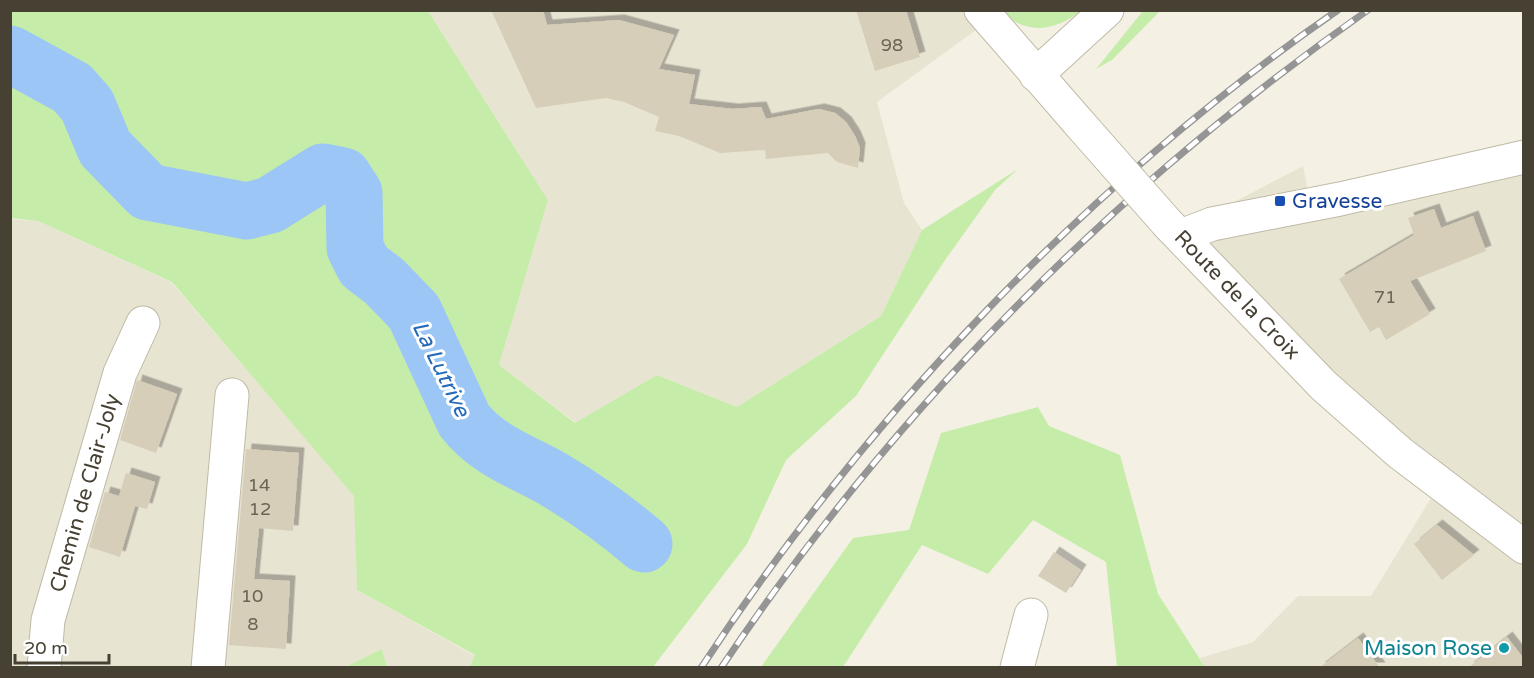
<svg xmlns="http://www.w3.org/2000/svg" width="1534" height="678" viewBox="0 0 1534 678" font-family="'Varela Round',sans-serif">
<defs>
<filter id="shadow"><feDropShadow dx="5.5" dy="-5.5" stdDeviation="0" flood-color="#0004"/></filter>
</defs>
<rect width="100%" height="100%" fill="#f4f1e4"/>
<g fill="#e8e4d2">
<polygon points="428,11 1001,10 1002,11 877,102 904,203 922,230 881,316 737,407 657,375 576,423 499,365 548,200"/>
<polygon points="1523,143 1523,667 1205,667 1200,658 1253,642 1298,596 1371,596 1439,485 1181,236 1212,224 1213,206 1232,203 1303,166 1308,191"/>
<polygon points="10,219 38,221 171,282 355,496 357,590 475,656 470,667 387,667 382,649 345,667 11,667"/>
</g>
<g fill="#c6eca9">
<polygon points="10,11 428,11 548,200 499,365 575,423 657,375 737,407 881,316 922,230 1018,169 995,190 943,263 856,396 786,460 747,544 653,667 470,667 475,655 357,590 354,496 172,282 38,221 11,218"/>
<path d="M1001,11H1081C1055,31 1026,36 1001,11Z"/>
<polygon points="1143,11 1160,11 1112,60 1096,69"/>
<polygon points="1038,407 1049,426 1120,455 1158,594 1205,667 1117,667 1106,562 1033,520 988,574 922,545 843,667 761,667 853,538 909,530 941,433"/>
<polygon points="382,649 387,667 345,667"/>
</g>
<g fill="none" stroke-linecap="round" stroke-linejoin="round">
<path stroke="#9bc6f6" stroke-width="57" d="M10,54L72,88L87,105L105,148L148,192L247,211L270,205L323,172L343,176L354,193L355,248L364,266L384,281L414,312L464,420C487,450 521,461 553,479C585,498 616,520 644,544"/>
</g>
<g fill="#d6ceb9" filter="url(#shadow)">
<polygon points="491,10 543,10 547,25 619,20 674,35 659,69 695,75 689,104 733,109 761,107 766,119 819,109 835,113 846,122 855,136 860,148 858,168 837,162 828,153 766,159 765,150 720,153 679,136 655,131 659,117 624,102 606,98 536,108"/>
<polygon points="856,10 906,10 920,57 875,71"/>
<polygon points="1434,209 1441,228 1473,216 1486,251 1410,281 1430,314 1386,340 1379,327 1370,332 1339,279 1414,235 1408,218"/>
<polygon points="137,380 177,394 156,453 120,440"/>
<polygon points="246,449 299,453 293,531 259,528 254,579 290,581 286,649 229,645"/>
<polygon points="126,473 155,482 147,509 135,506 120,557 89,547 105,492 119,496"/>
<polygon points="1437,525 1474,555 1442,580 1414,544"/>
<polygon points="1054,552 1081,570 1066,593 1038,576"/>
<polygon points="1507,637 1524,659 1524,668 1468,668"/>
<polygon points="1358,638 1380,668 1319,668"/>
</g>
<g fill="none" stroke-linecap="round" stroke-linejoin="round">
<defs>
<g id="minor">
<polyline points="981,10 1079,123"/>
<polyline points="1036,75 1107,10"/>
<polyline points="1168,224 1324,386 1400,453 1524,547"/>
<polyline points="1181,236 1212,224 1340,199 1524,157"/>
<polyline points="44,668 48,620 120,373 143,323"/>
<polyline points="208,668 232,395"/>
<polyline points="1017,668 1031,615"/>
</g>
</defs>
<use href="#minor" stroke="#c0baa6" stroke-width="35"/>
<use href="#minor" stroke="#fff" stroke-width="33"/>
<defs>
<g id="rail">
<path d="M701,668C867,415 1088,183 1338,10"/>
<path d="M721,668C893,410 1114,188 1368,10"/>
</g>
</defs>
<use href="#rail" stroke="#959595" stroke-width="7"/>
<use href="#rail" stroke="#fff" stroke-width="4.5" stroke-dasharray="14" stroke-linecap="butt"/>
<defs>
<polyline id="minor-bridge" points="1079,123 1168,224"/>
</defs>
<use href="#minor-bridge" stroke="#c0baa6" stroke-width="35" stroke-linecap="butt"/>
<use href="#minor-bridge" stroke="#fff" stroke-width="33"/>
</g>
<rect fill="#1a4fb4" stroke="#fff" stroke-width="2" x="1274" y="195" width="12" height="12" rx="3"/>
<circle fill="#0f9aa8" stroke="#fff" stroke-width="2" cx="1504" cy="648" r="6"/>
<g text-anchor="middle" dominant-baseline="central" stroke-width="6" stroke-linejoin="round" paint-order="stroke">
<g font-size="18" fill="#6a6454">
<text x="892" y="45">98</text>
<text x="1385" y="297">71</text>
<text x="259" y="485">14</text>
<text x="260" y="509">12</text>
<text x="252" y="596">10</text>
<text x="253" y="624">8</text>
</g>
<g font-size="21" fill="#164399" stroke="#fff" text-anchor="start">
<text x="1292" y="201">Gravesse</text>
</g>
<g font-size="21" fill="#464133" stroke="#fff">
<text transform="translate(1237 295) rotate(46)">Route de la Croix</text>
<text transform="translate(85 493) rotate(-74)">Chemin de Clair-Joly</text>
</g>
<g font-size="21" fill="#0d838f" stroke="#fff" text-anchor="end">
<text x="1492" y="648">Maison Rose</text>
</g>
<g font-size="22" font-style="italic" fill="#246abb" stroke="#fff">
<text transform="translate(441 369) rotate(64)">La Lutrive</text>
</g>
</g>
<rect width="1534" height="678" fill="none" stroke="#464133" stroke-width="24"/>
<path d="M15 654v9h94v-9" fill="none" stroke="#464133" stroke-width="3"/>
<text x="24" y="654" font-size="18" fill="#464133" stroke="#ffffff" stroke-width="4.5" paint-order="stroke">20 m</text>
</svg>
